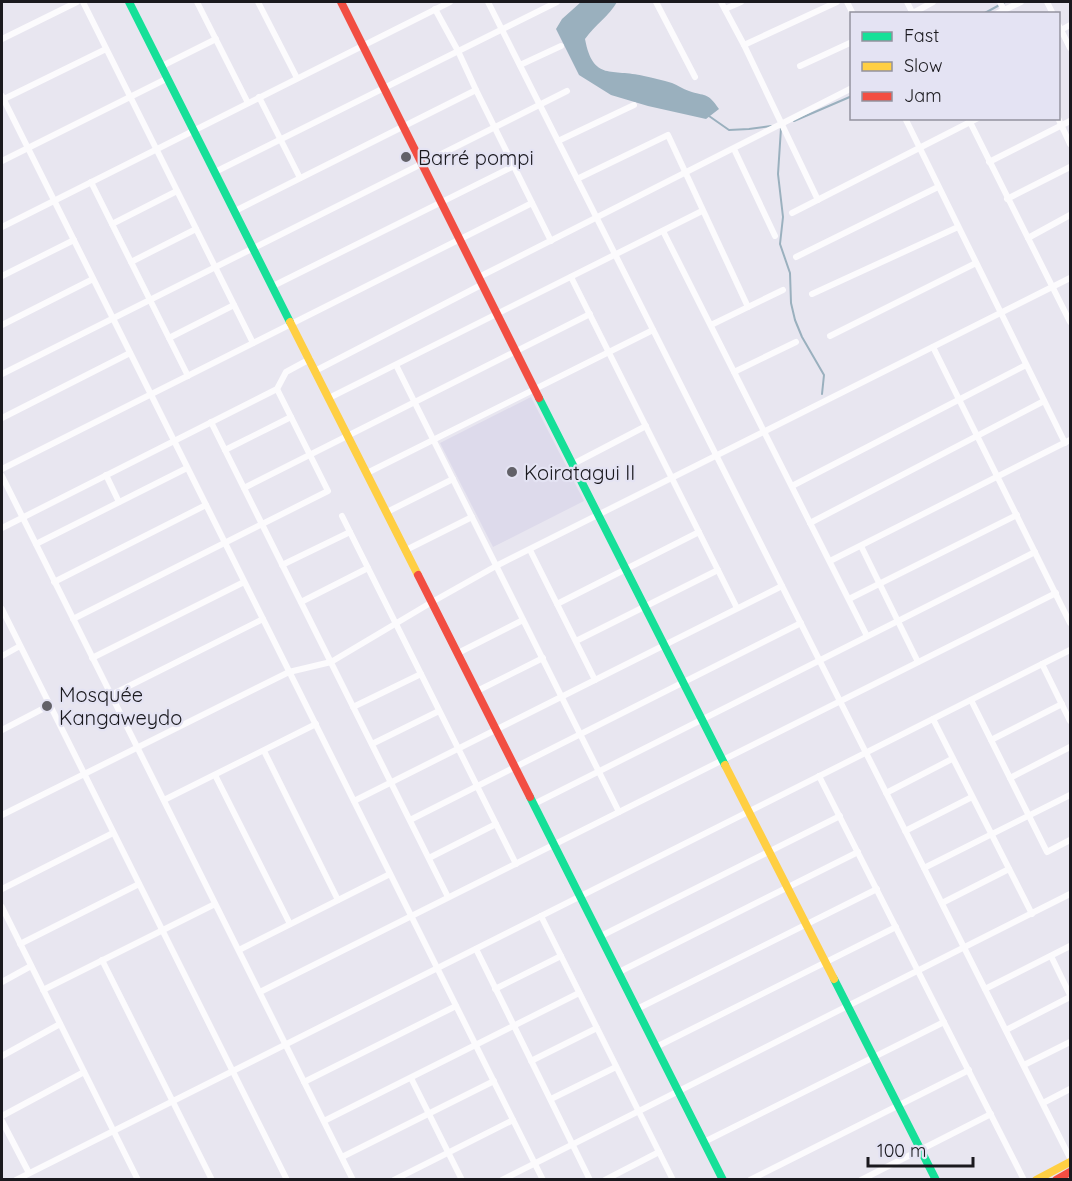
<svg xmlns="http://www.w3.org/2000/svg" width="1072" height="1181" viewBox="0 0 1072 1181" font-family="Quicksand,sans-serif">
<rect width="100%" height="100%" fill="#e8e6f0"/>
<polygon fill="#dddaeb" points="531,397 584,501 493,547 440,443"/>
<path fill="#9ab0be" d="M581,2H617C609,16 595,25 585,39C593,82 612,68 644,76C653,78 663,80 672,83C677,85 683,89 689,91C705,97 707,91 719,109L706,119L648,106L611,95L579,75L556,29L562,19Z"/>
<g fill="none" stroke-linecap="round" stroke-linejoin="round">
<g stroke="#9ab0be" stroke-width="2">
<polyline points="983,14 1005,2"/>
<polyline points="709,116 729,130 749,129 771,126"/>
<polyline points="794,121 852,96"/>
<polyline points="781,128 778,174 783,217 780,244 790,273 791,303 795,320 802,337 824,375 822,394"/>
</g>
<g stroke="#fcfbfd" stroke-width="6">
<polyline points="83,2 253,343"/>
<polyline points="197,2 248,103"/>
<polyline points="258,2 297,78"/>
<polyline points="488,2 1070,1158"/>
<polyline points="656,2 695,77"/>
<polyline points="721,2 744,45 818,200"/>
<polyline points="847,2 853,14"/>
<polyline points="907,2 913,14"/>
<polyline points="1000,2 1005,13"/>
<polyline points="1047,2 1053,14"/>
<polyline points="435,9 458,51 476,90 551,241"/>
<polyline points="725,9 741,2"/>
<polyline points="913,13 933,2"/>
<polyline points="996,14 1021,2"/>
<polyline points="1058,24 1070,48"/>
<polyline points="1061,30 1070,25"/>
<polyline points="2,39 77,2"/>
<polyline points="744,45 837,2"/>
<polyline points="520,65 561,46"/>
<polyline points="162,66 216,39"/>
<polyline points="800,66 852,42"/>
<polyline points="2,96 543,1180"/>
<polyline points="259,97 300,178"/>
<polyline points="2,100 106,49"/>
<polyline points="905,118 1065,443"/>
<polyline points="968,118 1070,322"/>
<polyline points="1058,118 1070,144"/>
<polyline points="558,141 634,105"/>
<polyline points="734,149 775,236"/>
<polyline points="2,161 168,78"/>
<polyline points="989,162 1070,121"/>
<polyline points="215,172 557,2"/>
<polyline points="577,179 668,135 748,307"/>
<polyline points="91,182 188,376"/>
<polyline points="1007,199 1070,167"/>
<polyline points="235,211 476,90"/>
<polyline points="792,213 978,118"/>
<polyline points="112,224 177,191"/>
<polyline points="2,227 450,2"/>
<polyline points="663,231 867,636"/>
<polyline points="1028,238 1070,215"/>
<polyline points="796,257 938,187"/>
<polyline points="131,262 196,229"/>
<polyline points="2,276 74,240"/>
<polyline points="479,277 852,88"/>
<polyline points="571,277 737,608"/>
<polyline points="273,286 514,166"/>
<polyline points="812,294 958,227"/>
<polyline points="2,325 93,279"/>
<polyline points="711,325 783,290"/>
<polyline points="830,336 976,263"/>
<polyline points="169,338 234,305"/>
<polyline points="933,347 1070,623"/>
<polyline points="396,365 619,812"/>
<polyline points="315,371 483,284"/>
<polyline points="734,372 796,342"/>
<polyline points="2,374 567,91"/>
<polyline points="329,398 702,211"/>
<polyline points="2,418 130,353"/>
<polyline points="211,422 448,897"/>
<polyline points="225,450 291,417"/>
<polyline points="573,464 646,426"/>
<polyline points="2,469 532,203"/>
<polyline points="367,473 653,330"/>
<polyline points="106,475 119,502"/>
<polyline points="2,476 353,1180"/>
<polyline points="792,486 1026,365"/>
<polyline points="244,488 590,314"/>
<polyline points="387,512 453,479"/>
<polyline points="342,516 516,864"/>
<polyline points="810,523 1044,401"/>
<polyline points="2,528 277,389 286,372 310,359"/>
<polyline points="36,544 187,468"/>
<polyline points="861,546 918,662"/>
<polyline points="406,550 472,517"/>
<polyline points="530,550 595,680"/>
<polyline points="830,561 1070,440"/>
<polyline points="282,565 350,532"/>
<polyline points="54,582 206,505"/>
<polyline points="849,599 1017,515"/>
<polyline points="301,602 368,568"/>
<polyline points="557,604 699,532"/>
<polyline points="2,609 287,1180"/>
<polyline points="73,619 328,491 277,389"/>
<polyline points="576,641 718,570"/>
<polyline points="458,653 523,620"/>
<polyline points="2,656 20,646"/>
<polyline points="92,658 244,582"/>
<polyline points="1042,664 1070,721"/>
<polyline points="477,691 543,658"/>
<polyline points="111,695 263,619"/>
<polyline points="971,700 1047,852 1070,840"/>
<polyline points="353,707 421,674"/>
<polyline points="933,719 1032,914"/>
<polyline points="2,730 50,705"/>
<polyline points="991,740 1062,704"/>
<polyline points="372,744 439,711"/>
<polyline points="264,751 338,900"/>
<polyline points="215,775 290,924"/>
<polyline points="819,776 1024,1180"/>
<polyline points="1010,778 1070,747"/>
<polyline points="886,793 952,759"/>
<polyline points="164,800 316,724"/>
<polyline points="354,801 782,586"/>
<polyline points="534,804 1035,552"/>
<polyline points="2,815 289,672 331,662 432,602 496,566 1070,278"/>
<polyline points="410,820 801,623"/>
<polyline points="905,831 972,797"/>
<polyline points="429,858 496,824"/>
<polyline points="924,868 1070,795"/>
<polyline points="2,889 113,833"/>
<polyline points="942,903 1009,869"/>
<polyline points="2,907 138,1180"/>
<polyline points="541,916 673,1180"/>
<polyline points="601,936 840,816"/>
<polyline points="20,944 139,884"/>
<polyline points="476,949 590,1180"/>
<polyline points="239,950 390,874"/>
<polyline points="1051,956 1070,995"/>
<polyline points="102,960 212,1180"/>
<polyline points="619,972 858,852"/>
<polyline points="2,982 31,966"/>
<polyline points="495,989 561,956"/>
<polyline points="985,989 1070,946"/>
<polyline points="43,990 215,904"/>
<polyline points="260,992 1056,593"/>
<polyline points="637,1009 877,889"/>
<polyline points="1006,1030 1070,997"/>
<polyline points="656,1047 896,927"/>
<polyline points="2,1056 60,1024"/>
<polyline points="531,1061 597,1028"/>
<polyline points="1024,1065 1070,1042"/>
<polyline points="411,1078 462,1180"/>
<polyline points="304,1082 456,1006"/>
<polyline points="551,1099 616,1067"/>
<polyline points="1043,1103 1070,1089"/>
<polyline points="2,1116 84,1072"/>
<polyline points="2,1121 29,1173"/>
<polyline points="324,1121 579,993"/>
<polyline points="704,1142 944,1022"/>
<polyline points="342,1157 494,1081"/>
<polyline points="16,1180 1070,650"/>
<polyline points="394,1180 513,1120"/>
<polyline points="502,1180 1070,894"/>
<polyline points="605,1180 659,1152"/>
<polyline points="750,1180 969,1070"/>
<polyline points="861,1180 991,1114"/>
</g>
<g stroke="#16e098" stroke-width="8">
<polyline points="129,2 290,322"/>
<polyline points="539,398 725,765"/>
<polyline points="530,797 723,1180"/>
<polyline points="834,979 936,1180"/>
</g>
<g stroke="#ffcf43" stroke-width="8">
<polyline points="290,322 418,575"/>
<polyline points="725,765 834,979"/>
<polyline points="1036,1180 1070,1162"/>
</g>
<g stroke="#f24e42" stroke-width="8">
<polyline points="341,2 539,398"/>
<polyline points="418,575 530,797"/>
<polyline points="1056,1180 1070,1172"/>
</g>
</g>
<g fill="#626168" stroke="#e4e3f3" stroke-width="2">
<circle cx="406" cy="157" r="6"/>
<circle cx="512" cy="472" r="6"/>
<circle cx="47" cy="706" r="6"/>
</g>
<g text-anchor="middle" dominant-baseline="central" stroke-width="4.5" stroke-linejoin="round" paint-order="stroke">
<g font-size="20" fill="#1a191e" stroke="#e4e3f3" text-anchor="start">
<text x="418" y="157">Barré pompi</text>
<text x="524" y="472">Koiratagui II</text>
<text x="59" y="694">Mosquée<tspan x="59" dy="23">Kangaweydo</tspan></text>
</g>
</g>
<rect width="1072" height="1181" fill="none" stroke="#1a191e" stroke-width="6"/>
<rect x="850" y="12" width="210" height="108" fill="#e4e3f3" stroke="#93929e" stroke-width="1.5"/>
<rect x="862" y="32" width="30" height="9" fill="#16e098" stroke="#93929e" stroke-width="1.5"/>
<text x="904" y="42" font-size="18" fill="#1a191e">Fast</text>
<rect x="862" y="62" width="30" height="9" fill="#ffcf43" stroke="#93929e" stroke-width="1.5"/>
<text x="904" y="72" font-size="18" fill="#1a191e">Slow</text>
<rect x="862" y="92" width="30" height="9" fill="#f24e42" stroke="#93929e" stroke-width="1.5"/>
<text x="904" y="102" font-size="18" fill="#1a191e">Jam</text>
<path d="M868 1157v9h105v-9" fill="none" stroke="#1a191e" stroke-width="3"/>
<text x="877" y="1157" font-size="18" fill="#1a191e" stroke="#e4e3f3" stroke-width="4.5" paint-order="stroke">100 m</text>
</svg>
